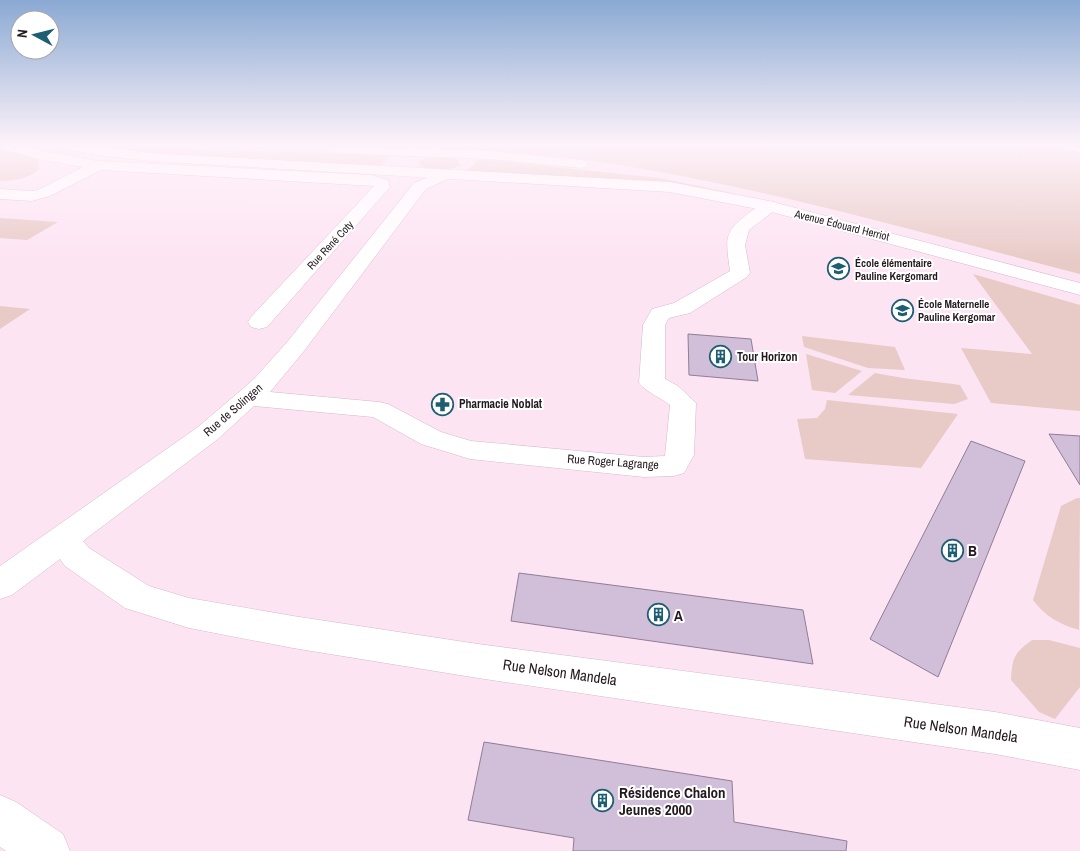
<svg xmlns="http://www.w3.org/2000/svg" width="1080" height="851" viewBox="0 0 1080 851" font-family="'Archivo Narrow',sans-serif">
<rect width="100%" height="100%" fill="#fde4f3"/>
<g fill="#e8cac6">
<polygon points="108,144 210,150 390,155 380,167 156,155 104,150 109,147"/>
<path d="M190,144H1042L1080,152V274C906,229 732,177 553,156C432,141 311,148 190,144Z"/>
<path d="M0,146L38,160L39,169C29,179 14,181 0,181Z"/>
<path d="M436,156L456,158L461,165C448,171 430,174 419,164V162L422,159Z"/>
<polygon points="478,159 660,178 736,194 733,196 466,171 474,165"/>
<polygon points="0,218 58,222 27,240 0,238"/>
<polygon points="973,274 1080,305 1080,411 991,403 961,348 1032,354"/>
<polygon points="0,306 30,309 0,329"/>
<polygon points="802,336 895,347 905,370 868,368 804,347"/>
<polygon points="806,354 862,371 835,393 812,390"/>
<path d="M875,373C903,379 931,381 960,385L968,399L954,404L848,395Z"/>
<polygon points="827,400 958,414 921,468 805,459 797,419 817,418 825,409"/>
<path d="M1077,498H1080L1079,630C1059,624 1046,617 1033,600L1061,506Z"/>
<path d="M1032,640H1049L1080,648V687L1055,719L1039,712L1011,680C1012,658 1014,653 1032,640Z"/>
</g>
<g fill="#d1bed8" stroke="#907d96">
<polygon points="688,334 751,339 758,381 689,375"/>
<polygon points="1049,434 1080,436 1080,485 1058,449"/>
<polygon points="971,441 1025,461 938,677 870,639"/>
<polygon points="519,573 803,610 813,664 511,621"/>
<polygon points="484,742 732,781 734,822 847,841 846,851 573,851 574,838 468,820"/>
</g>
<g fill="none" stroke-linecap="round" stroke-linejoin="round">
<defs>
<g id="minor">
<polygon points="0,144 16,144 40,151 98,161 371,175 388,180 390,187 267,327 259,329 251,327 248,322 251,317 374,186 101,170 50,196 32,201 0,199 0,189 32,191 38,190 83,167 38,159 0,148"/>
<polygon points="1053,144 1080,144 1080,152 1055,147"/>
<path d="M447,169L452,171L455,174L452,177L426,189L304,351L270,392L379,402L388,404L441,432L471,441L644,457L665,456L670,405C660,397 646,392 639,383L643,325L652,309L674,303L730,271C725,235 724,231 753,210C761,204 765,200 775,202L777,206L775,210L749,230L745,245L750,273L747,277L690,313L669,318L665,325V379L678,386L696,403L694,455L684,473L674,476L644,477L470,459L421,444L373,417L254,406L218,439L83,541L89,548L149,586L189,598L293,616L478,644L995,712L1080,728V770L995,754L478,678L293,648L189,628L125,608L65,566L60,559L12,595L0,599V566L198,427L239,392L255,378L288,341L414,183Z"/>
</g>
<g id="major">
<polygon points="54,144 82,144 150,153 670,182 769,201 1080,283 1080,295 768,211 670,192 150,161 97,155 56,147"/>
<polygon points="335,146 489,151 581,160 586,161 588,164 586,167 581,168 489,159 330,153 328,150 330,147"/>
<polygon points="0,795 16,802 63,834 70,851 6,851 0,847"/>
</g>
</defs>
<use href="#minor" stroke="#d6b8cb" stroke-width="1"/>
<use href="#major" stroke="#d6b8cb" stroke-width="1"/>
<use href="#minor" fill="#fff" fill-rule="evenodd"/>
<use href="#major" fill="#fff" fill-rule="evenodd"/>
</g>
<linearGradient id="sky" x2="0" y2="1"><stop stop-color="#8aa9d3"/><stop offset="0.55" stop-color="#fef3fa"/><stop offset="1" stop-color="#fef3fa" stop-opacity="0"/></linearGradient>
<rect width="1080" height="263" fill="url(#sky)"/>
<defs>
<symbol id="school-ring" viewBox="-11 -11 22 22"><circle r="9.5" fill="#fff" stroke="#1e5e73" stroke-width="1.5"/><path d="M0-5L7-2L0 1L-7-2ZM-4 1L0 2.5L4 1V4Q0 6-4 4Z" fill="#1e5e73"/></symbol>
<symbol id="building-ring" viewBox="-11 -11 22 22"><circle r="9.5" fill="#fff" stroke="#1e5e73" stroke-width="1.5"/><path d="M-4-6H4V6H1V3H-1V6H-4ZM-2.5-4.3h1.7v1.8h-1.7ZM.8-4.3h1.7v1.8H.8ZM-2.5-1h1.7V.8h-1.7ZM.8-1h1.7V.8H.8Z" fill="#1e5e73"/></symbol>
<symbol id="pharmacy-ring" viewBox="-11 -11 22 22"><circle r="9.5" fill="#fff" stroke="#1e5e73" stroke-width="1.5"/><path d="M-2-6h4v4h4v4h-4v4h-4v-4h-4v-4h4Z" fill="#1e5e73"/></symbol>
</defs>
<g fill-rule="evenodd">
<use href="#school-ring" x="826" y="256" width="25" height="25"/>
<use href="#school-ring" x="890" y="298" width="25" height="25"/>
<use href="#building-ring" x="708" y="344" width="25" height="25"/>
<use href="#pharmacy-ring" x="430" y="392" width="25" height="25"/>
<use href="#building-ring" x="940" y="538" width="25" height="25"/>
<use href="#building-ring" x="646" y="602" width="25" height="25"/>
<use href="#building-ring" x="590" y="788" width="25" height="25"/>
</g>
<g text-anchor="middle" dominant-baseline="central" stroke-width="4" stroke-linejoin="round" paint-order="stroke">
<g font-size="11" fill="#23181f" stroke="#fff">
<text transform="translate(842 225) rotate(14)">Avenue Édouard Herriot</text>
<text transform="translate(330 245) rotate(-47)">Rue René Coty</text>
</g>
<g font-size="11" font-weight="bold" fill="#23181f" stroke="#fff" text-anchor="start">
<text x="855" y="263">École élémentaire<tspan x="855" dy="13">Pauline Kergomard</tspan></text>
<text x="918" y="304">École Maternelle<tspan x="918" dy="13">Pauline Kergomar</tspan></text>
</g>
<g font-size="12" font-weight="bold" fill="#23181f" stroke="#fff" text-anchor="start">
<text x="737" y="357">Tour Horizon</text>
<text x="459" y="404">Pharmacie Noblat</text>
</g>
<g font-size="12" fill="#23181f" stroke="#fff">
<text transform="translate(233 410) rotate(-41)">Rue de Solingen</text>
<text transform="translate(613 462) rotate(4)">Rue Roger Lagrange</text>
</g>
<g font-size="15" font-weight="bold" fill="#23181f" stroke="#fff" text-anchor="start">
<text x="968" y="550">B</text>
<text x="674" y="615">A</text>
<text x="619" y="792">Résidence Chalon<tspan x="619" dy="17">Jeunes 2000</tspan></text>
</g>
<g font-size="15" fill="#23181f" stroke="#fff">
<text transform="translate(560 672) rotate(8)">Rue Nelson Mandela</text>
<text transform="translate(961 729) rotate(8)">Rue Nelson Mandela</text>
</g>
</g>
<g transform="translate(35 35) rotate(277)"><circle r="24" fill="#ffffff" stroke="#a7a3a5"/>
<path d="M0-4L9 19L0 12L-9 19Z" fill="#1e5e73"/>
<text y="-8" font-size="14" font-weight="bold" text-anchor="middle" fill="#23181f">N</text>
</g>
</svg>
